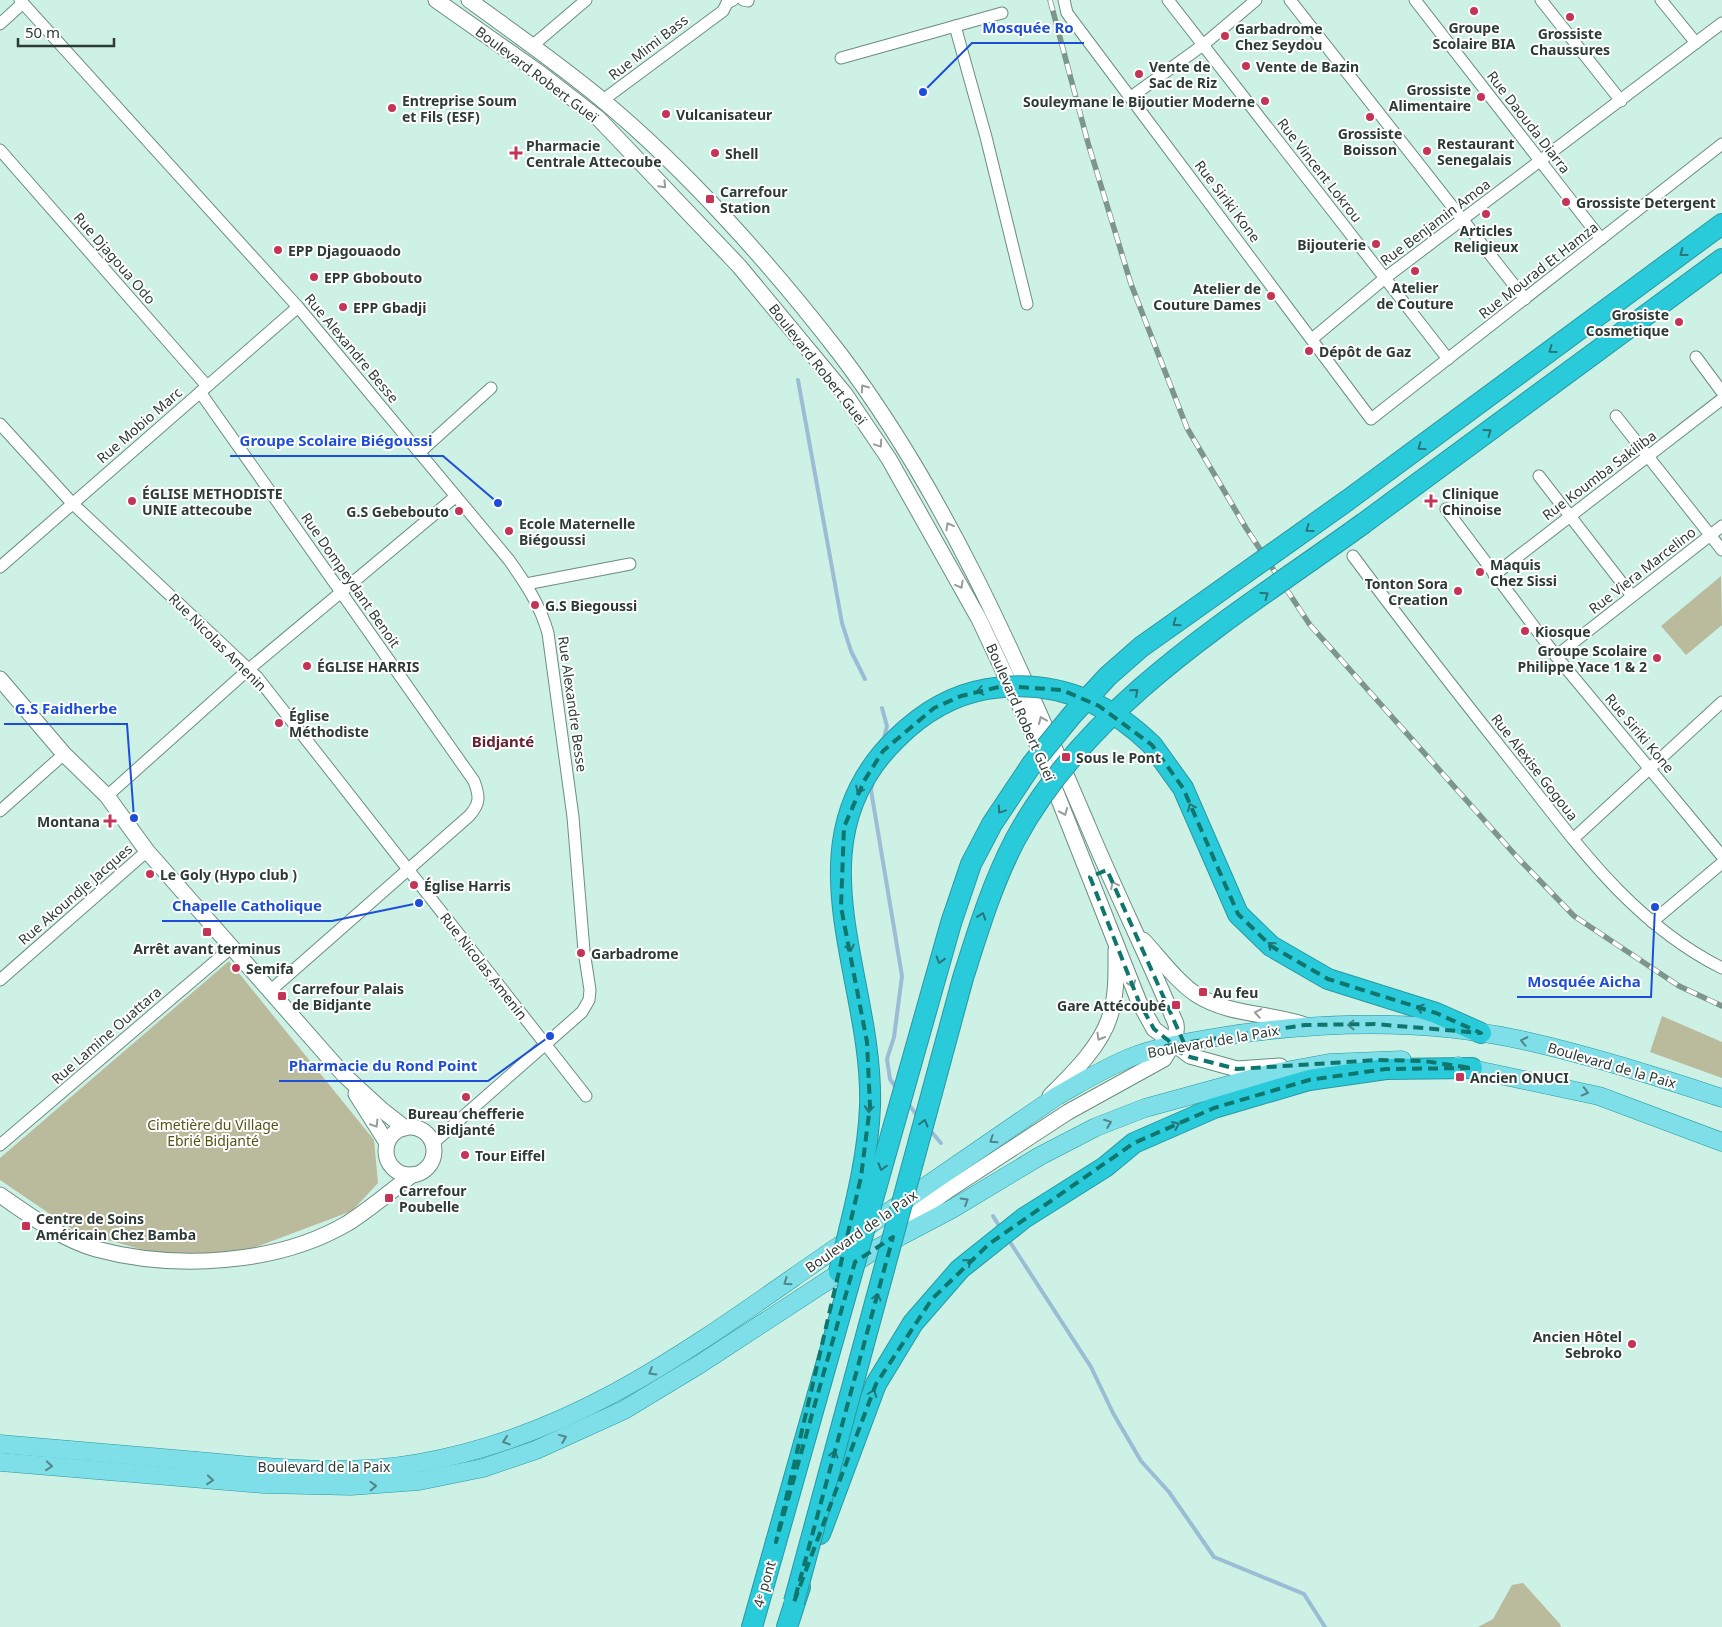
<svg xmlns="http://www.w3.org/2000/svg" width="1722" height="1627" viewBox="0 0 1722 1627" font-family="'Noto Sans',sans-serif">
<rect width="100%" height="100%" fill="#cdf1e5"/>
<g fill="#babb9c">
<polygon points="1721,576 1722,625 1686,655 1661,626"/>
<polygon points="229,961 374,1140 378,1183 352,1211 248,1250 169,1257 75,1231 0,1180 0,1158"/>
<polygon points="1662,1016 1722,1042 1722,1078 1650,1052"/>
<polygon points="1523,1583 1560,1624 1561,1627 1478,1627 1493,1619 1512,1585"/>
</g>
<g fill="none" stroke-linecap="round" stroke-linejoin="round">
<g stroke="#9abdd5" stroke-width="4">
<polyline points="798,380 842,623 851,651 865,679"/>
<polyline points="882,708 887,726 883,742"/>
<polyline points="873,782 871,790 902,976 894,1037 887,1059 890,1079 897,1089"/>
<polyline points="907,1102 918,1117"/>
<polyline points="929,1129 941,1143"/>
<polyline points="993,1216 1001,1229"/>
<polyline points="1008,1239 1091,1367 1113,1413 1141,1461 1169,1492 1214,1557 1304,1594 1325,1627"/>
</g>
<defs>
<g id="street">
<path d="M20,0L298,307L509,560C526,584 540,605 548,633L573,817L584,951L590,990L589,1000L582,1012L432,1144"/>
<polyline points="743,0 748,1"/>
<polyline points="1064,0 1067,13 1371,419 1722,144"/>
<polyline points="1168,0 1448,359"/>
<polyline points="1290,0 1525,299"/>
<polyline points="1415,0 1601,239"/>
<polyline points="1541,0 1621,101"/>
<polyline points="1661,0 1696,43"/>
<polyline points="0,24 23,3"/>
<polyline points="955,26 986,137 1027,304"/>
<polyline points="532,46 586,0"/>
<polyline points="841,58 1002,13"/>
<polyline points="1131,97 1203,45 1256,0"/>
<polyline points="603,100 723,11 727,3 733,0"/>
<polyline points="0,150 207,386"/>
<polyline points="1312,339 1385,278 1722,23"/>
<polyline points="1696,357 1722,392"/>
<path d="M200,392L474,781C480,797 480,804 469,816L270,991"/>
<polyline points="1616,416 1722,550"/>
<polyline points="0,424 72,503 257,677 586,1096"/>
<polyline points="419,453 491,388"/>
<polyline points="1539,476 1632,596"/>
<polyline points="1446,509 1556,656 1722,856"/>
<path d="M1353,556C1405,626 1459,695 1513,763C1575,841 1630,922 1722,968"/>
<polyline points="0,567 298,307"/>
<polyline points="1494,575 1722,399"/>
<polyline points="526,584 630,564"/>
<polyline points="1556,656 1722,526"/>
<polyline points="107,796 249,669 455,497"/>
<polyline points="0,811 64,754"/>
<polyline points="1573,839 1722,702"/>
<polyline points="1652,922 1722,863"/>
<polyline points="0,980 147,851"/>
<polyline points="0,1145 232,947"/>
</g>
<g id="secondary">
<polyline points="436,0 541,74 599,119 739,266 845,394 889,459 979,619 1033,734 1139,1002 1154,1029 1190,1056 1237,1069 1280,1066"/>
<path d="M469,0C513,32 559,64 601,99C686,169 773,267 840,354C948,497 1018,663 1088,826C1116,893 1148,957 1176,1024C1178,1038 1171,1047 1164,1059L1068,1112L947,1191L920,1210L893,1234"/>
<polyline points="0,679 64,754 107,796 147,851 344,1075 382,1110 405,1128"/>
<path d="M1143,940C1160,958 1176,981 1197,995C1228,1015 1270,1013 1305,1025"/>
<polyline points="356,1094 387,1143"/>
<path d="M1050,1096C1072,1074 1101,1046 1110,1016C1117,995 1116,971 1116,950"/>
<circle cx="410" cy="1151" r="24"/>
<path d="M0,1195C29,1215 61,1239 96,1249C174,1270 277,1265 348,1223C370,1209 391,1191 412,1175"/>
</g>
<g id="primary">
<polyline points="1458,1066 1599,1096 1722,1142"/>
<path d="M0,1444C66,1450 132,1455 198,1461C270,1468 347,1476 419,1463C570,1437 684,1354 807,1268C890,1211 973,1153 1057,1096C1082,1082 1106,1067 1134,1056C1161,1046 1190,1042 1218,1037C1320,1021 1425,1018 1526,1041C1593,1056 1657,1077 1722,1098"/>
<polyline points="0,1462 263,1484 351,1486 419,1481 483,1468 536,1450 624,1410 700,1364 876,1249 952,1209 1040,1156 1096,1127 1145,1108 1269,1074 1329,1063 1402,1060"/>
</g>
<g id="highway">
<polyline points="1348,500 1722,224"/>
<polyline points="1364,523 1722,259"/>
<polyline points="1152,745 1183,788 1238,914 1271,946 1328,979 1436,1013 1481,1033"/>
<polyline points="820,1534 876,1384 913,1323 960,1269 1024,1218 1105,1167 1134,1143 1214,1108 1309,1080 1386,1069 1472,1068"/>
<polyline points="752,1627 776,1542"/>
<polyline points="787,1627 800,1587"/>
</g>
</defs>
<use href="#street" stroke="#6b8d82" stroke-width="13"/>
<use href="#secondary" stroke="#6b8d82" stroke-width="17"/>
<use href="#primary" stroke="#2a98a1" stroke-width="19"/>
<use href="#highway" stroke="#2a98a1" stroke-width="22"/>
<use href="#street" stroke="#fff" stroke-width="11"/>
<use href="#secondary" stroke="#fff" stroke-width="15"/>
<use href="#primary" stroke="#7fdfe9" stroke-width="18"/>
<use href="#highway" stroke="#29cada" stroke-width="20"/>
<defs>
<polyline id="rail" points="1050,0 1088,143 1131,284 1187,428 1246,528 1310,625 1517,857 1574,916 1679,986 1722,1006"/>
</defs>
<use href="#rail" stroke="#7d958d" stroke-width="5.5"/>
<use href="#rail" stroke="#fff" stroke-width="4" stroke-dasharray="11" stroke-linecap="butt"/>
<defs>
<g id="highway-bridge">
<path d="M839,1272C852,1217 868,1162 870,1106C874,978 787,845 896,739C921,714 952,695 987,689C1051,678 1106,700 1152,745"/>
<polyline points="776,1542 951,923 971,864 992,824 1032,764 1072,715 1108,676 1141,647 1348,500"/>
<path d="M794,1602L963,978C978,931 992,884 1015,840C1089,701 1240,613 1364,523"/>
</g>
</defs>
<use href="#highway-bridge" stroke="#2a98a1" stroke-width="22" stroke-linecap="butt"/>
<use href="#highway-bridge" stroke="#29cada" stroke-width="20"/>
</g>
<defs><path id="oneway-chevron" d="M-2-3.5L2.5 0L-2 3.5" fill="none" stroke-width="1.6" stroke-linecap="round" stroke-linejoin="round" transform="scale(1.25)"/></defs>
<g stroke="#969d9b">
<use href="#oneway-chevron" transform="translate(663 185) rotate(46)"/>
<use href="#oneway-chevron" transform="translate(864 388) rotate(-125)"/>
<use href="#oneway-chevron" transform="translate(879 444) rotate(56)"/>
<use href="#oneway-chevron" transform="translate(949 526) rotate(-119)"/>
<use href="#oneway-chevron" transform="translate(960 585) rotate(61)"/>
<use href="#oneway-chevron" transform="translate(1042 720) rotate(-113)"/>
<use href="#oneway-chevron" transform="translate(1064 812) rotate(68)"/>
<use href="#oneway-chevron" transform="translate(1114 885) rotate(-115)"/>
<use href="#oneway-chevron" transform="translate(1132 984) rotate(70)"/>
<use href="#oneway-chevron" transform="translate(1258 1013) rotate(-170)"/>
<use href="#oneway-chevron" transform="translate(1100 1037) rotate(120)"/>
<use href="#oneway-chevron" transform="translate(375 1124) rotate(58)"/>
</g>
<g stroke="#2b7478">
<use href="#oneway-chevron" transform="translate(1683 253) rotate(143)"/>
<use href="#oneway-chevron" transform="translate(1552 350) rotate(144)"/>
<use href="#oneway-chevron" transform="translate(1488 432) rotate(-36)"/>
<use href="#oneway-chevron" transform="translate(1421 447) rotate(144)"/>
<use href="#oneway-chevron" transform="translate(1309 529) rotate(144)"/>
<use href="#oneway-chevron" transform="translate(1265 595) rotate(-36)"/>
<use href="#oneway-chevron" transform="translate(1176 623) rotate(145)"/>
<use href="#oneway-chevron" transform="translate(980 691) rotate(167)"/>
<use href="#oneway-chevron" transform="translate(1135 692) rotate(-41)"/>
<use href="#oneway-chevron" transform="translate(859 790) rotate(117)"/>
<use href="#oneway-chevron" transform="translate(1191 807) rotate(-115)"/>
<use href="#oneway-chevron" transform="translate(1001 810) rotate(124)"/>
<use href="#oneway-chevron" transform="translate(982 916) rotate(-71)"/>
<use href="#oneway-chevron" transform="translate(1271 945) rotate(-141)"/>
<use href="#oneway-chevron" transform="translate(850 948) rotate(77)"/>
<use href="#oneway-chevron" transform="translate(940 960) rotate(107)"/>
<use href="#oneway-chevron" transform="translate(1420 1008) rotate(-162)"/>
<use href="#oneway-chevron" transform="translate(869 1109) rotate(94)"/>
<use href="#oneway-chevron" transform="translate(924 1123) rotate(-75)"/>
<use href="#oneway-chevron" transform="translate(1176 1125) rotate(-24)"/>
<use href="#oneway-chevron" transform="translate(882 1167) rotate(106)"/>
<use href="#oneway-chevron" transform="translate(968 1262) rotate(-41)"/>
<use href="#oneway-chevron" transform="translate(877 1297) rotate(-75)"/>
<use href="#oneway-chevron" transform="translate(873 1393) rotate(-69)"/>
<use href="#oneway-chevron" transform="translate(834 1454) rotate(-75)"/>
</g>
<g stroke="#528587">
<use href="#oneway-chevron" transform="translate(1351 1025) rotate(179)"/>
<use href="#oneway-chevron" transform="translate(1524 1041) rotate(-168)"/>
<use href="#oneway-chevron" transform="translate(1585 1092) rotate(14)"/>
<use href="#oneway-chevron" transform="translate(1108 1123) rotate(-21)"/>
<use href="#oneway-chevron" transform="translate(993 1140) rotate(146)"/>
<use href="#oneway-chevron" transform="translate(965 1201) rotate(-31)"/>
<use href="#oneway-chevron" transform="translate(787 1282) rotate(145)"/>
<use href="#oneway-chevron" transform="translate(652 1372) rotate(149)"/>
<use href="#oneway-chevron" transform="translate(563 1438) rotate(-22)"/>
<use href="#oneway-chevron" transform="translate(506 1441) rotate(162)"/>
<use href="#oneway-chevron" transform="translate(49 1466) rotate(5)"/>
<use href="#oneway-chevron" transform="translate(210 1480) rotate(5)"/>
<use href="#oneway-chevron" transform="translate(373 1486) rotate(-2)"/>
</g>
<path fill="none" stroke="#0f766e" stroke-width="4" stroke-dasharray="10 6" stroke-linejoin="round" d="M1003,686L1062,690L1099,706L1152,745L1183,788L1238,914L1271,946L1328,979L1436,1013L1481,1033L1375,1024L1305,1025L1184,1043L1107,870L1090,877L1139,1002L1154,1029L1174,1045L1166,1046L1190,1057L1237,1069L1378,1060L1424,1061L1472,1068L1386,1069L1309,1080L1214,1108L1134,1143L989,1244L932,1299L876,1384L794,1602L893,1237L855,1262L776,1542L861,1177L870,1106L867,1042L841,907L844,827L864,781L883,751L934,708L961,696Z"/>
<g fill="#c43456" stroke="#fff" stroke-width="2">
<circle cx="1474" cy="11" r="5"/>
<circle cx="1570" cy="17" r="5"/>
<circle cx="1225" cy="36" r="5"/>
<circle cx="1246" cy="66" r="5"/>
<circle cx="1139" cy="74" r="5"/>
<circle cx="1481" cy="97" r="5"/>
<circle cx="1265" cy="101" r="5"/>
<circle cx="392" cy="108" r="5"/>
<circle cx="666" cy="114" r="5"/>
<circle cx="1370" cy="117" r="5"/>
<circle cx="1427" cy="151" r="5"/>
<path d="M513.5 145.5h5v5h5v5h-5v5h-5v-5h-5v-5h5z"/>
<circle cx="715" cy="153" r="5"/>
<rect x="705" y="194" width="10" height="10" rx="2.5"/>
<circle cx="1566" cy="202" r="5"/>
<circle cx="1486" cy="214" r="5"/>
<circle cx="1376" cy="244" r="5"/>
<circle cx="278" cy="250" r="5"/>
<circle cx="1415" cy="271" r="5"/>
<circle cx="314" cy="277" r="5"/>
<circle cx="1271" cy="296" r="5"/>
<circle cx="343" cy="307" r="5"/>
<circle cx="1679" cy="322" r="5"/>
<circle cx="1309" cy="351" r="5"/>
<circle cx="132" cy="501" r="5"/>
<path d="M1428.5 493.5h5v5h5v5h-5v5h-5v-5h-5v-5h5z"/>
<circle cx="459" cy="511" r="5"/>
<circle cx="509" cy="531" r="5"/>
<circle cx="1480" cy="572" r="5"/>
<circle cx="1458" cy="591" r="5"/>
<circle cx="535" cy="605" r="5"/>
<circle cx="1525" cy="631" r="5"/>
<circle cx="1657" cy="658" r="5"/>
<circle cx="307" cy="666" r="5"/>
<circle cx="279" cy="723" r="5"/>
<rect x="1061" y="752" width="10" height="10" rx="2.5"/>
<path d="M107.5 813.5h5v5h5v5h-5v5h-5v-5h-5v-5h5z"/>
<circle cx="150" cy="874" r="5"/>
<circle cx="414" cy="885" r="5"/>
<rect x="202" y="927" width="10" height="10" rx="2.5"/>
<circle cx="581" cy="953" r="5"/>
<circle cx="236" cy="968" r="5"/>
<rect x="1198" y="987" width="10" height="10" rx="2.5"/>
<rect x="277" y="991" width="10" height="10" rx="2.5"/>
<rect x="1171" y="1000" width="10" height="10" rx="2.5"/>
<rect x="1455" y="1072" width="10" height="10" rx="2.5"/>
<circle cx="466" cy="1097" r="5"/>
<circle cx="465" cy="1155" r="5"/>
<rect x="384" y="1193" width="10" height="10" rx="2.5"/>
<rect x="21" y="1221" width="10" height="10" rx="2.5"/>
<circle cx="1632" cy="1344" r="5"/>
</g>
<g text-anchor="middle" dominant-baseline="central" stroke-width="4" stroke-linejoin="round" paint-order="stroke">
<g font-size="14" font-weight="bold" fill="#2d3b37" stroke="#fff" text-anchor="start">
<text x="1474" y="27" text-anchor="middle">Groupe<tspan x="1474" dy="16">Scolaire BIA</tspan></text>
<text x="1235" y="28">Garbadrome<tspan x="1235" dy="16">Chez Seydou</tspan></text>
<text x="1570" y="33" text-anchor="middle">Grossiste<tspan x="1570" dy="16">Chaussures</tspan></text>
<text x="1149" y="66">Vente de<tspan x="1149" dy="16">Sac de Riz</tspan></text>
<text x="1256" y="66">Vente de Bazin</text>
<text x="1471" y="89" text-anchor="end">Grossiste<tspan x="1471" dy="16">Alimentaire</tspan></text>
<text x="402" y="100">Entreprise Soum<tspan x="402" dy="16">et Fils (ESF)</tspan></text>
<text x="1255" y="101" text-anchor="end">Souleymane le Bijoutier Moderne</text>
<text x="676" y="114">Vulcanisateur</text>
<text x="1370" y="133" text-anchor="middle">Grossiste<tspan x="1370" dy="16">Boisson</tspan></text>
<text x="1437" y="143">Restaurant<tspan x="1437" dy="16">Senegalais</tspan></text>
<text x="526" y="145">Pharmacie<tspan x="526" dy="16">Centrale Attecoube</tspan></text>
<text x="725" y="153">Shell</text>
<text x="720" y="191">Carrefour<tspan x="720" dy="16">Station</tspan></text>
<text x="1576" y="202">Grossiste Detergent</text>
<text x="1486" y="230" text-anchor="middle">Articles<tspan x="1486" dy="16">Religieux</tspan></text>
<text x="1366" y="244" text-anchor="end">Bijouterie</text>
<text x="288" y="250">EPP Djagouaodo</text>
<text x="324" y="277">EPP Gbobouto</text>
<text x="1415" y="287" text-anchor="middle">Atelier<tspan x="1415" dy="16">de Couture</tspan></text>
<text x="1261" y="288" text-anchor="end">Atelier de<tspan x="1261" dy="16">Couture Dames</tspan></text>
<text x="353" y="307">EPP Gbadji</text>
<text x="1669" y="314" text-anchor="end">Grosiste<tspan x="1669" dy="16">Cosmetique</tspan></text>
<text x="1319" y="351">Dépôt de Gaz</text>
<text x="142" y="493">ÉGLISE METHODISTE<tspan x="142" dy="16">UNIE attecoube</tspan></text>
<text x="1442" y="493">Clinique<tspan x="1442" dy="16">Chinoise</tspan></text>
<text x="449" y="511" text-anchor="end">G.S Gebebouto</text>
<text x="519" y="523">Ecole Maternelle<tspan x="519" dy="16">Biégoussi</tspan></text>
<text x="1490" y="564">Maquis<tspan x="1490" dy="16">Chez Sissi</tspan></text>
<text x="1448" y="583" text-anchor="end">Tonton Sora<tspan x="1448" dy="16">Creation</tspan></text>
<text x="545" y="605">G.S Biegoussi</text>
<text x="1535" y="631">Kiosque</text>
<text x="1647" y="650" text-anchor="end">Groupe Scolaire<tspan x="1647" dy="16">Philippe Yace 1 &amp; 2</tspan></text>
<text x="317" y="666">ÉGLISE HARRIS</text>
<text x="289" y="715">Église<tspan x="289" dy="16">Méthodiste</tspan></text>
<text x="1076" y="757">Sous le Pont</text>
<text x="100" y="821" text-anchor="end">Montana</text>
<text x="160" y="874">Le Goly (Hypo club )</text>
<text x="424" y="885">Église Harris</text>
<text x="207" y="948" text-anchor="middle">Arrêt avant terminus</text>
<text x="591" y="953">Garbadrome</text>
<text x="246" y="968">Semifa</text>
<text x="292" y="988">Carrefour Palais<tspan x="292" dy="16">de Bidjante</tspan></text>
<text x="1213" y="992">Au feu</text>
<text x="1166" y="1005" text-anchor="end">Gare Attécoubé</text>
<text x="1470" y="1077">Ancien ONUCI</text>
<text x="466" y="1113" text-anchor="middle">Bureau chefferie<tspan x="466" dy="16">Bidjanté</tspan></text>
<text x="475" y="1155">Tour Eiffel</text>
<text x="399" y="1190">Carrefour<tspan x="399" dy="16">Poubelle</tspan></text>
<text x="36" y="1218">Centre de Soins<tspan x="36" dy="16">Américain Chez Bamba</tspan></text>
<text x="1622" y="1336" text-anchor="end">Ancien Hôtel<tspan x="1622" dy="16">Sebroko</tspan></text>
</g>
<g font-size="14" fill="#2d3b37" stroke="#fff">
<text transform="translate(648 47) rotate(-38)">Rue Mimi Bass</text>
<text transform="translate(537 74) rotate(37)">Boulevard Robert Gueï</text>
<text transform="translate(1529 122) rotate(52)">Rue Daouda Diarra</text>
<text transform="translate(1320 170) rotate(52)">Rue Vincent Lokrou</text>
<text transform="translate(1228 201) rotate(53)">Rue Siriki Kone</text>
<text transform="translate(1435 222) rotate(-37)">Rue Benjamin Amoa</text>
<text transform="translate(115 258) rotate(49)">Rue Djagoua Odo</text>
<text transform="translate(1538 270) rotate(-38)">Rue Mourad Et Hamza</text>
<text transform="translate(352 348) rotate(50)">Rue Alexandre Besse</text>
<text transform="translate(818 364) rotate(52)">Boulevard Robert Gueï</text>
<text transform="translate(139 425) rotate(-41)">Rue Mobio Marc</text>
<text transform="translate(1599 475) rotate(-37)">Rue Koumba Sakiliba</text>
<text transform="translate(1642 570) rotate(-38)">Rue Viera Marcelino</text>
<text transform="translate(351 580) rotate(55)">Rue Dompeydant Benoit</text>
<text transform="translate(218 642) rotate(45)">Rue Nicolas Amenin</text>
<text transform="translate(573 704) rotate(82)">Rue Alexandre Besse</text>
<text transform="translate(1021 712) rotate(66)">Boulevard Robert Gueï</text>
<text transform="translate(1640 733) rotate(50)">Rue Siriki Kone</text>
<text transform="translate(1535 767) rotate(52)">Rue Alexise Gogoua</text>
<text transform="translate(75 894) rotate(-41)">Rue Akoundje Jacques</text>
<text transform="translate(484 966) rotate(52)">Rue Nicolas Amenin</text>
<text transform="translate(106 1035) rotate(-41)">Rue Lamine Ouattara</text>
<text transform="translate(1213 1041) rotate(-10)">Boulevard de la Paix</text>
<text transform="translate(1612 1065) rotate(16)">Boulevard de la Paix</text>
<text transform="translate(861 1231) rotate(-35)">Boulevard de la Paix</text>
<text x="324" y="1466">Boulevard de la Paix</text>
<text transform="translate(764 1584) rotate(-74)">4ᵉ pont</text>
</g>
<g font-size="14" fill="#555417" stroke="#fff">
<text x="213" y="1124">Cimetière du Village<tspan x="213" dy="16">Ebrié Bidjanté</tspan></text>
</g>
<g font-size="15" font-weight="bold" fill="#66202f" stroke="#fff">
<text x="503" y="741">Bidjanté</text>
</g>
</g>
<path fill="none" stroke="#1d4ed8" stroke-width="2" d="M923 92L972 43H1084M498 503L443 456H230M134 818L127 724H4M419 903L332 921H162M1655 907L1651 997H1517M550 1036L488 1081H279"/>
<g fill="#1d4ed8" stroke="#fff" stroke-width="2">
<circle cx="923" cy="92" r="5"/>
<circle cx="498" cy="503" r="5"/>
<circle cx="134" cy="818" r="5"/>
<circle cx="419" cy="903" r="5"/>
<circle cx="1655" cy="907" r="5"/>
<circle cx="550" cy="1036" r="5"/>
</g>
<g font-size="15" text-anchor="middle" font-weight="bold" fill="#1d4ed8" stroke="#fff" stroke-width="4" stroke-linejoin="round" paint-order="stroke">
<text x="1028" y="33">Mosquée Ro</text>
<text x="336" y="446">Groupe Scolaire Biégoussi</text>
<text x="66" y="714">G.S Faidherbe</text>
<text x="247" y="911">Chapelle Catholique</text>
<text x="1584" y="987">Mosquée Aicha</text>
<text x="383" y="1071">Pharmacie du Rond Point</text>
</g>
<path d="M18 38v8h96v-8" fill="none" stroke="#2d3b37" stroke-width="2.5"/>
<text x="25" y="38" font-size="15" fill="#2d3b37" stroke="#ffffff" stroke-width="4" paint-order="stroke">50 m</text>
</svg>
